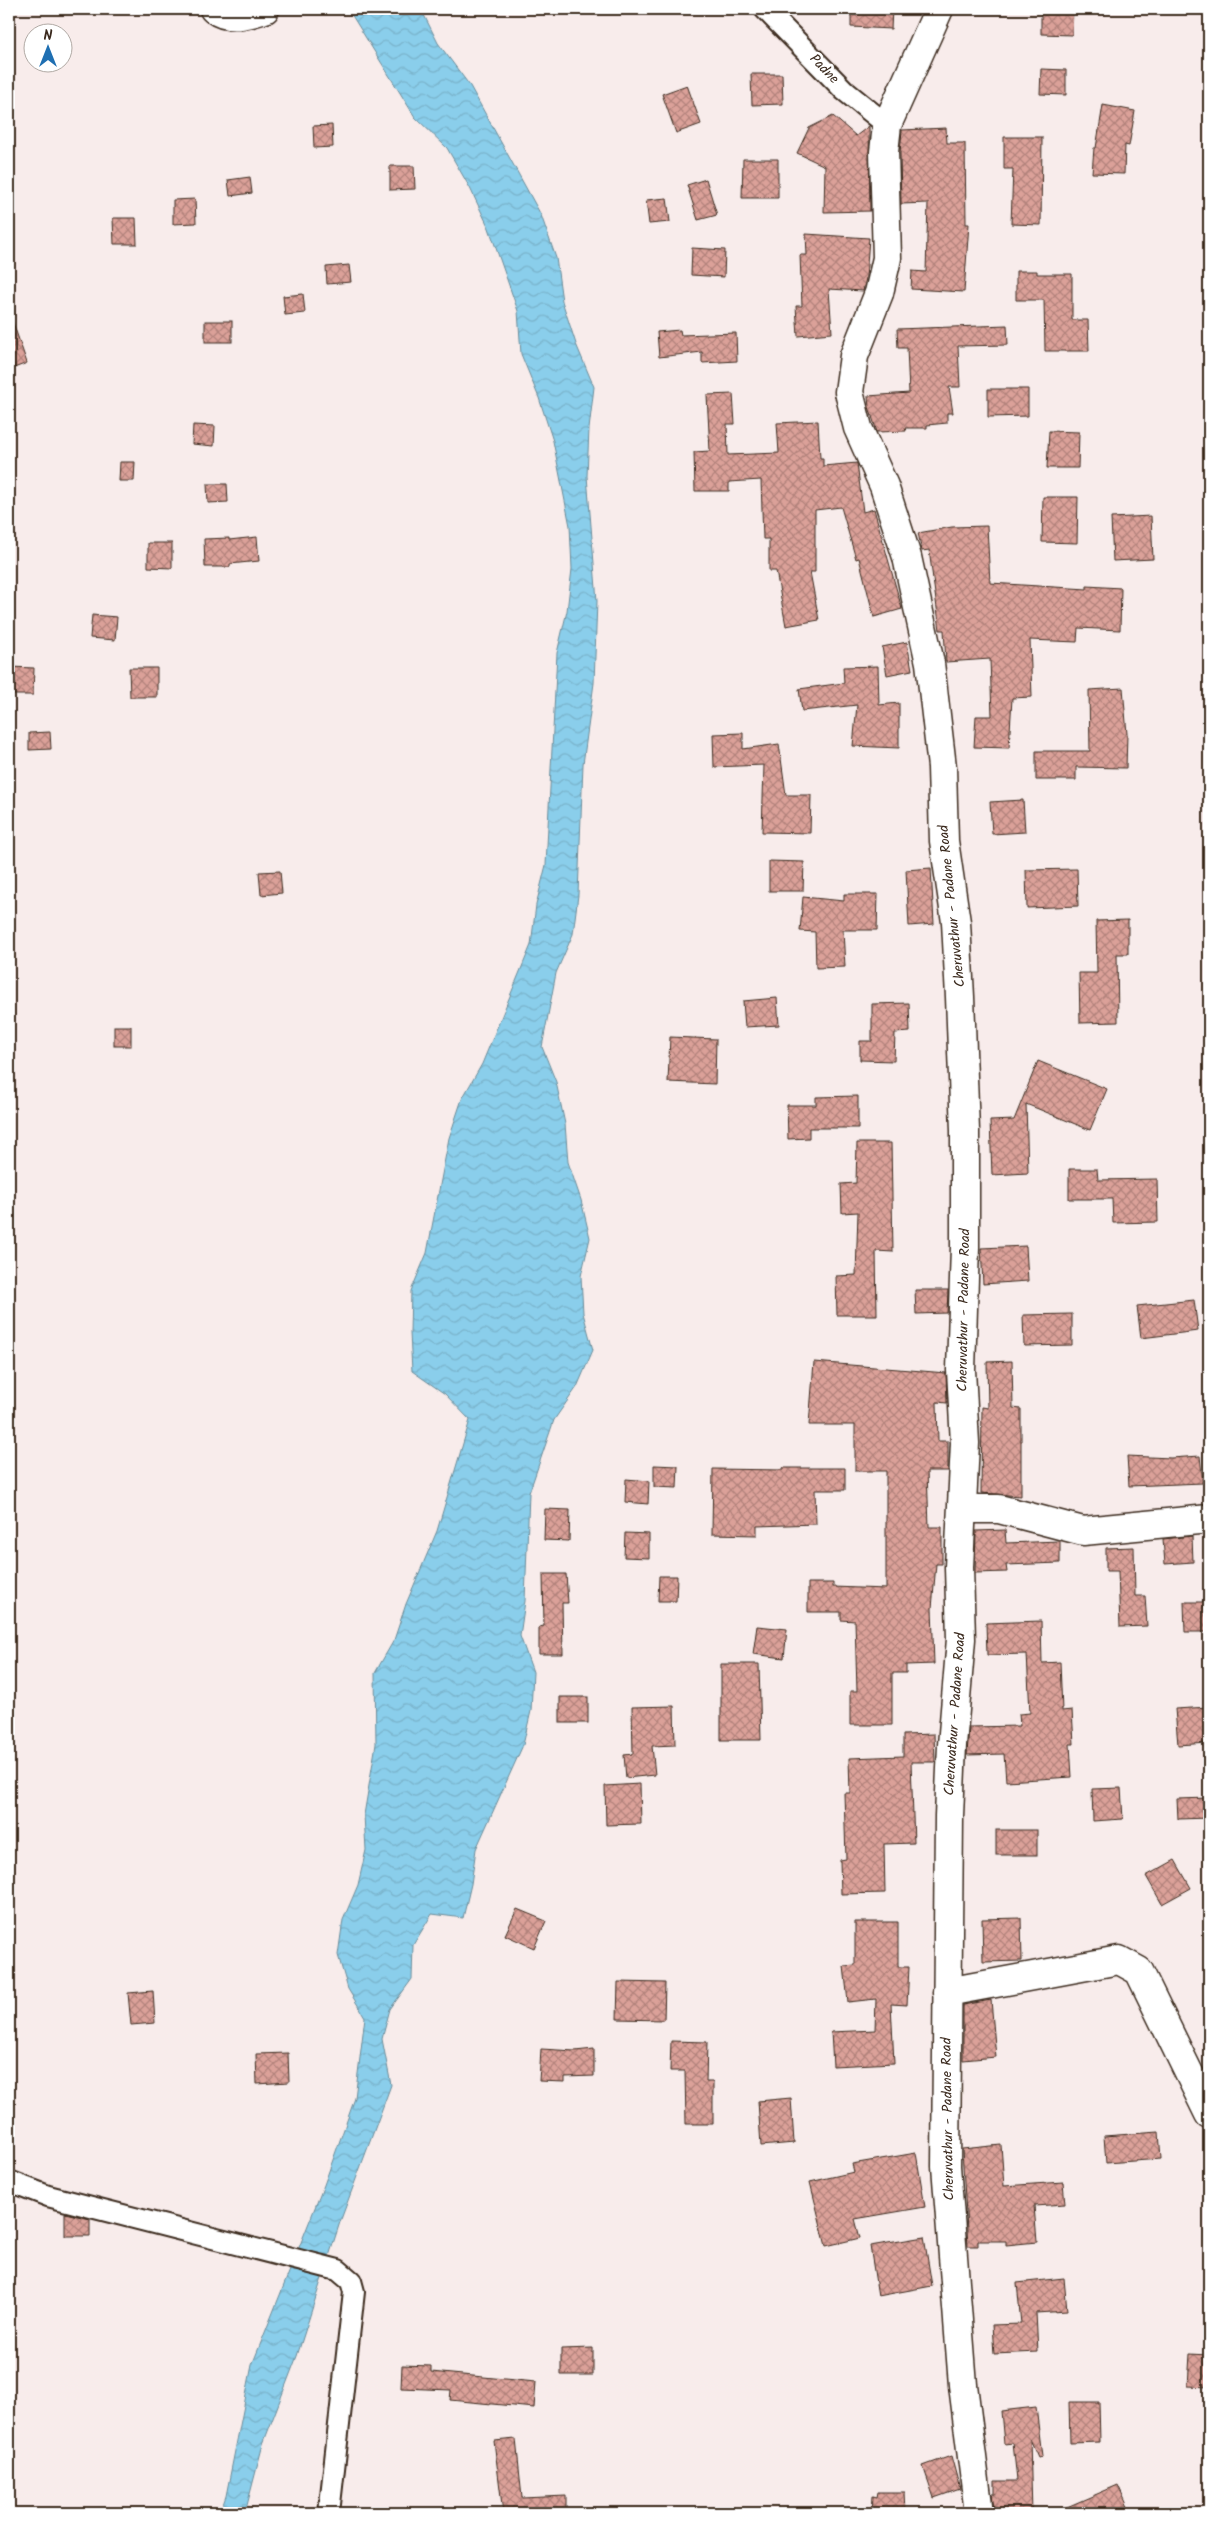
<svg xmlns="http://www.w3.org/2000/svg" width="1218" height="2522" viewBox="0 0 1218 2522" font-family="Kalam,sans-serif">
<defs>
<pattern id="water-waves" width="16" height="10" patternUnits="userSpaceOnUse" patternTransform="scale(1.25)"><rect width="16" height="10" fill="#8aceeb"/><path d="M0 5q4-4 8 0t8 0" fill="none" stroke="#78b1c9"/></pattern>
<pattern id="building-cross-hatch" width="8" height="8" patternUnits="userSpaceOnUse" patternTransform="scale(1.25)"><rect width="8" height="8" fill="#dba199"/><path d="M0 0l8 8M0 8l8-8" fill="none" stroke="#b3837c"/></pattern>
</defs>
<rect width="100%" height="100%" fill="#f8eceb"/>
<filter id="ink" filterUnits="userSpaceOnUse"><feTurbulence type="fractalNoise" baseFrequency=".02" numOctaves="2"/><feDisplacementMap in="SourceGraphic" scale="10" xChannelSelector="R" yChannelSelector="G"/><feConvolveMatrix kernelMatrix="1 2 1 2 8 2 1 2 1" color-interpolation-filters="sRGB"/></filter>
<g filter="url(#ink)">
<polygon fill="url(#water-waves)" stroke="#6a8c99" points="348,9 421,9 438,43 470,86 541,215 556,258 562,301 576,344 594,387 589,429 587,476 597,601 594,683 583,764 578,895 573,934 556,973 542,1047 556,1082 565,1124 568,1162 581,1200 590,1238 581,1276 583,1313 593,1350 577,1387 554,1420 529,1493 525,1601 520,1636 533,1672 531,1711 523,1745 476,1849 471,1884 463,1918 432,1914 413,1945 412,1979 390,2009 382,2039 391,2085 340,2222 297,2356 263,2444 245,2513 220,2513 226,2496 252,2365 324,2185 355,2098 365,2017 348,1989 338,1955 343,1920 358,1885 366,1850 364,1815 376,1744 375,1673 394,1640 406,1604 437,1531 470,1420 445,1394 412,1371 410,1333 411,1291 427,1253 449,1138 462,1099 482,1064 531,945 536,905 546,865 557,653 567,611 572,569 570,526 553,441 539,398 521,354 518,311 489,228 470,188 447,148 415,117"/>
<g fill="url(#building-cross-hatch)" stroke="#3b2a1e">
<polygon points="851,9 892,9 891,29 851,27"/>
<polygon points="1041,9 1073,9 1072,35 1041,34"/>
<polygon points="1041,69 1066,70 1066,95 1040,94"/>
<polygon points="751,74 782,74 783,104 752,105"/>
<polygon points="687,85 701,124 676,133 662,94"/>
<polygon points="1103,105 1135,111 1129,146 1125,145 1124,174 1092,173 1094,148 1096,148"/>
<polygon points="833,116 856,136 869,126 870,211 824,212 825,166 797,153 809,128"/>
<polygon points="332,125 333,147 314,148 313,126"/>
<polygon points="946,128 947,143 965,143 966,224 969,224 964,292 911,289 912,271 926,272 928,203 901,204 900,153 902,130"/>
<polygon points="1004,137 1042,137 1041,225 1011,224 1013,169 1004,169"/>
<polygon points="743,159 778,159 778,198 742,198"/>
<polygon points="390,166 414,166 415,189 390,190"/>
<polygon points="250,177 252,193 230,196 228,180"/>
<polygon points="706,179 717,215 698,220 687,185"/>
<polygon points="667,198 670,222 649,224 646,200"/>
<polygon points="195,199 196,223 173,224 173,200"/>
<polygon points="113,218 136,218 137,244 114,244"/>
<polygon points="806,234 869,238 866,278 863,291 829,289 832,333 798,336 796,306 802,306 800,255 807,255"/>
<polygon points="692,248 725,250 724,277 691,275"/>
<polygon points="349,265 351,282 327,284 326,267"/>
<polygon points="1016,271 1037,271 1037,274 1072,274 1072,320 1088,320 1089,351 1045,351 1044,300 1016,300"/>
<polygon points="303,294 305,313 285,315 283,296"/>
<polygon points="11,317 27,363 9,370 9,318"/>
<rect x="205" y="321" width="27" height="21"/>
<polygon points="1007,325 1008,345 958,346 960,387 949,387 953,413 947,413 947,423 927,425 927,428 905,428 906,431 877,432 869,407 868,396 909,393 907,348 898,348 897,329"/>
<polygon points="680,330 681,335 736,333 737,361 702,363 702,352 659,357 657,332"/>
<polygon points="988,389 1028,389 1028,416 988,417"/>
<polygon points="733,394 735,424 727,424 728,455 779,453 777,423 818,421 820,458 823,458 823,466 857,463 863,512 874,509 902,609 874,617 859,558 856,559 841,507 815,510 815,572 810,572 819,620 786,626 776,571 769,571 769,539 763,539 761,480 729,482 729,491 695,491 694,452 710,451 707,395"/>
<polygon points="193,425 215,426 214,446 192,444"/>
<polygon points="1049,431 1079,432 1078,468 1047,468"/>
<polygon points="120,462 135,462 134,481 119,481"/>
<polygon points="207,484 227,484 228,502 208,503"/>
<polygon points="1043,497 1078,497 1077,543 1042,542"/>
<polygon points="1151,516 1153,559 1113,561 1111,518"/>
<polygon points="987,526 990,583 1087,589 1087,586 1121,588 1120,630 1078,628 1077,642 1030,640 1032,697 1012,698 1009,748 974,747 976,716 992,716 990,659 946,662 944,630 940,630 929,550 922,551 918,533 952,527"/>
<polygon points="257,537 259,561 230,564 230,567 205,567 204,539 229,538 229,540"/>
<polygon points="148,543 172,543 172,568 148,567"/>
<polygon points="92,615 117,617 115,640 90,638"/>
<polygon points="907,642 912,670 887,675 882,647"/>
<polygon points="878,666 879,705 899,703 899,748 853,746 857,705 802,711 799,689 844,683 843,667"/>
<polygon points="10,667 34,668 33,695 9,695"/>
<polygon points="129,668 157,668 157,697 130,697"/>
<polygon points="1123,688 1127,734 1126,768 1076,767 1076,780 1036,780 1036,751 1090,751 1089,690"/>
<polygon points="50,732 51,749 29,750 29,733"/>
<polygon points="743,733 743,749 779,744 786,795 811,795 810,833 762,832 764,765 714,767 713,734"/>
<polygon points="1023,800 1025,832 992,834 990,802"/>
<polygon points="769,861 804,862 803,891 769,891"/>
<polygon points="931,868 934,924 909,926 906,870"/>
<polygon points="1077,869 1078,906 1027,908 1026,870"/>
<polygon points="280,871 282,893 261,895 259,872"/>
<polygon points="844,894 878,894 877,930 843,930 845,967 816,968 815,932 800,931 803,897 844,901"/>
<polygon points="1128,920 1128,954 1117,954 1118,1022 1080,1023 1079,973 1097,973 1096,921"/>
<polygon points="777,998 779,1025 745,1027 743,1001"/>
<polygon points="909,1003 910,1032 895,1033 894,1061 860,1060 860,1041 872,1041 872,1004"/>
<rect x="114" y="1026" width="17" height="20"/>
<polygon points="670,1037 716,1039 715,1084 668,1082"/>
<polygon points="1038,1061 1107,1089 1090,1130 1026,1104 1028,1173 992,1175 990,1121 1014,1120"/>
<polygon points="858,1096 858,1128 809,1128 809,1138 788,1139 787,1105 816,1105 816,1097"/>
<polygon points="857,1143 891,1143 893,1252 876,1251 877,1315 837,1315 836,1276 856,1275 858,1212 842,1213 841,1184 856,1183"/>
<polygon points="1069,1169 1097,1169 1098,1180 1157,1179 1158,1222 1113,1223 1112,1199 1069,1199"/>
<polygon points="1026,1246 1028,1281 983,1284 981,1248"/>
<polygon points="915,1290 948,1290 947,1313 916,1314"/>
<polygon points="1194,1300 1198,1331 1141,1338 1137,1306"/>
<polygon points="1072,1314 1072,1345 1024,1346 1023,1315"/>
<polygon points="1012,1361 1013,1408 1021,1409 1021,1496 981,1493 982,1407 988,1408 987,1362"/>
<polygon points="814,1362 946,1373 947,1403 937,1402 938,1441 948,1441 948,1471 927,1471 929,1527 942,1527 942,1564 936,1564 932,1608 934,1664 906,1665 906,1673 892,1673 892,1725 850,1725 850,1691 857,1691 855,1621 841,1620 841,1612 808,1612 808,1583 833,1583 833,1587 886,1589 886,1471 855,1471 855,1425 809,1425"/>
<polygon points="1127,1456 1171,1458 1200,1456 1203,1483 1129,1486"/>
<polygon points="654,1465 678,1466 677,1488 654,1487"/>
<polygon points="783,1468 845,1468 845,1490 815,1490 816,1524 757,1526 757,1535 712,1534 713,1469 783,1470"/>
<polygon points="626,1479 649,1481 648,1504 625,1502"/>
<polygon points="545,1509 570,1510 569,1541 544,1540"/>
<polygon points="1005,1530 1006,1543 1060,1541 1060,1563 1006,1565 1007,1572 975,1573 976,1531"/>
<polygon points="625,1533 649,1534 649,1558 624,1557"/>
<polygon points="1192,1536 1193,1562 1165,1564 1163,1539"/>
<polygon points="1134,1547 1135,1596 1145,1596 1147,1626 1120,1627 1118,1571 1106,1571 1106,1548"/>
<polygon points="543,1574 566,1574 568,1603 562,1603 563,1654 539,1654 539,1627 544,1626"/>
<polygon points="659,1576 677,1576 676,1601 658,1601"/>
<polygon points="1184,1602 1209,1602 1209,1632 1185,1632"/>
<polygon points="1041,1621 1042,1663 1060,1662 1062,1711 1072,1710 1074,1744 1070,1744 1072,1777 1006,1781 1004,1754 967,1755 969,1727 1020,1726 1019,1714 1030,1713 1027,1654 987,1655 986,1623"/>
<polygon points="757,1626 787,1629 784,1658 753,1654"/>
<polygon points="721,1664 759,1664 761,1740 721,1740"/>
<rect x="560" y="1697" width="28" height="26"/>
<polygon points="674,1706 675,1745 652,1746 655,1775 626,1778 624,1755 633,1754 632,1707"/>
<polygon points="1209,1707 1209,1743 1178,1745 1175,1709"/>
<polygon points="934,1734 935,1762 911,1762 914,1843 884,1844 885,1893 841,1894 840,1860 846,1859 844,1793 850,1793 849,1758 903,1756 903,1735"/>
<polygon points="640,1784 641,1824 606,1825 605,1786"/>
<polygon points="1121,1788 1123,1819 1093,1821 1092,1789"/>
<polygon points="1209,1798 1209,1818 1178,1819 1177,1799"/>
<rect x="996" y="1830" width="41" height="25"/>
<polygon points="1175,1860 1191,1888 1162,1904 1146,1876"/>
<polygon points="517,1909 546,1921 534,1948 505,1935"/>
<polygon points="1021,1918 1022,1961 983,1962 982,1919"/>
<polygon points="855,1922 898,1922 898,1967 909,1967 907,2005 891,2004 894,2063 833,2066 831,2032 875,2030 876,1999 848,2002 844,1966 855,1965"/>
<polygon points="618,1982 665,1983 664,2020 617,2019"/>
<polygon points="153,1991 155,2023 131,2025 128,1993"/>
<polygon points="991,2000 996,2057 963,2060 963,2005"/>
<polygon points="671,2041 707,2042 706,2082 713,2082 713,2124 686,2124 685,2071 670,2071"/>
<polygon points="541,2049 575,2051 594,2049 594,2076 565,2077 565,2082 539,2081"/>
<polygon points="288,2053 289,2082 257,2084 256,2054"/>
<polygon points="791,2098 794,2143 761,2146 758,2101"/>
<polygon points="1159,2132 1161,2159 1106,2163 1104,2136"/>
<polygon points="1001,2145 1004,2186 1063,2182 1065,2204 1034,2206 1037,2242 1006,2245 1006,2241 978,2241 978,2246 968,2246 962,2149"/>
<polygon points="916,2153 925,2207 855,2219 860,2238 826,2246 810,2182 854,2172 852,2164"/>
<polygon points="65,2213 90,2219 90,2236 65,2236"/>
<polygon points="924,2237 932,2286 878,2296 870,2246"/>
<polygon points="1064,2278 1067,2311 1036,2313 1038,2352 994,2354 992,2325 1021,2324 1017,2283"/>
<polygon points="593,2348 593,2375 561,2375 561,2349"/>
<polygon points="1190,2354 1209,2355 1209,2387 1188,2386"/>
<polygon points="402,2365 431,2366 431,2372 536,2382 534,2408 450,2400 451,2390 401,2388"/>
<polygon points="1069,2402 1099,2402 1100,2442 1070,2443"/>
<polygon points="1036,2407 1042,2456 1038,2457 1030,2439 1032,2513 1001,2513 1001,2509 994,2509 992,2494 995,2494 995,2481 1017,2481 1013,2443 1004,2444 1001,2411"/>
<polygon points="516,2439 522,2498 566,2496 566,2513 503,2513 494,2441"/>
<polygon points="951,2456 960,2489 934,2498 923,2466"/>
<polygon points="1118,2485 1129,2509 1119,2513 1053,2513"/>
<polygon points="878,2492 905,2492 906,2513 872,2513 873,2496 877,2497"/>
</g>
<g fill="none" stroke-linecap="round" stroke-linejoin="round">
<defs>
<g id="street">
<polyline points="765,9 845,91 887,125"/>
<polyline points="9,2181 48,2196 338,2270 351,2281 354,2292 329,2513"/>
</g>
<g id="secondary">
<path d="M214,9C230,21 249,14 265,9"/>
<polyline points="939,9 887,125 884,152 887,258 879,293 854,356 849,392 858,428 884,486 907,557 930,663 942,767 944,841 956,922 960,997 965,1131 965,1247 961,1370 965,1443 959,1567 961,1639 952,1745 949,1816 946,2166 963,2385 979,2513"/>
<polyline points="963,1509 999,1509 1083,1531 1209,1519"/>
<polyline points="947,1992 1119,1960 1139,1971 1209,2114"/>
</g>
</defs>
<use href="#street" stroke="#3b2a1e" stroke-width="24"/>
<use href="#secondary" stroke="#3b2a1e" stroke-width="31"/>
<use href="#street" stroke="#fff" stroke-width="20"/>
<use href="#secondary" stroke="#fff" stroke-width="28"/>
</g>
</g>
<g text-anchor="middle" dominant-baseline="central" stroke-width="5" stroke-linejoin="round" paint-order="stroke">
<g font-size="14" fill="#3b2a1e" stroke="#fff">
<text transform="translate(824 69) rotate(46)">Padne</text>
<text transform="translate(952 906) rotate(-96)">Cheruvathur - Padane Road</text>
<text transform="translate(964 1310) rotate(-89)">Cheruvathur - Padane Road</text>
<text transform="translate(955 1714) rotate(-86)">Cheruvathur - Padane Road</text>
<text transform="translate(948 2119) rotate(-91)">Cheruvathur - Padane Road</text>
</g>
</g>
<rect width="1218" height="2522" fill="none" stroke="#fff" stroke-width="30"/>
<rect x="15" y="15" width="1188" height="2492" fill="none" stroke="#3b2a1e" stroke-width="2" filter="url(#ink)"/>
<g transform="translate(48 48)"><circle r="24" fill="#ffffff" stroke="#b1aaa5"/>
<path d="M0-4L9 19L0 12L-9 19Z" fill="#1f6fb2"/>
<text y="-8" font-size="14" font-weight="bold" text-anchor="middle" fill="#3b2a1e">N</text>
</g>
</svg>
